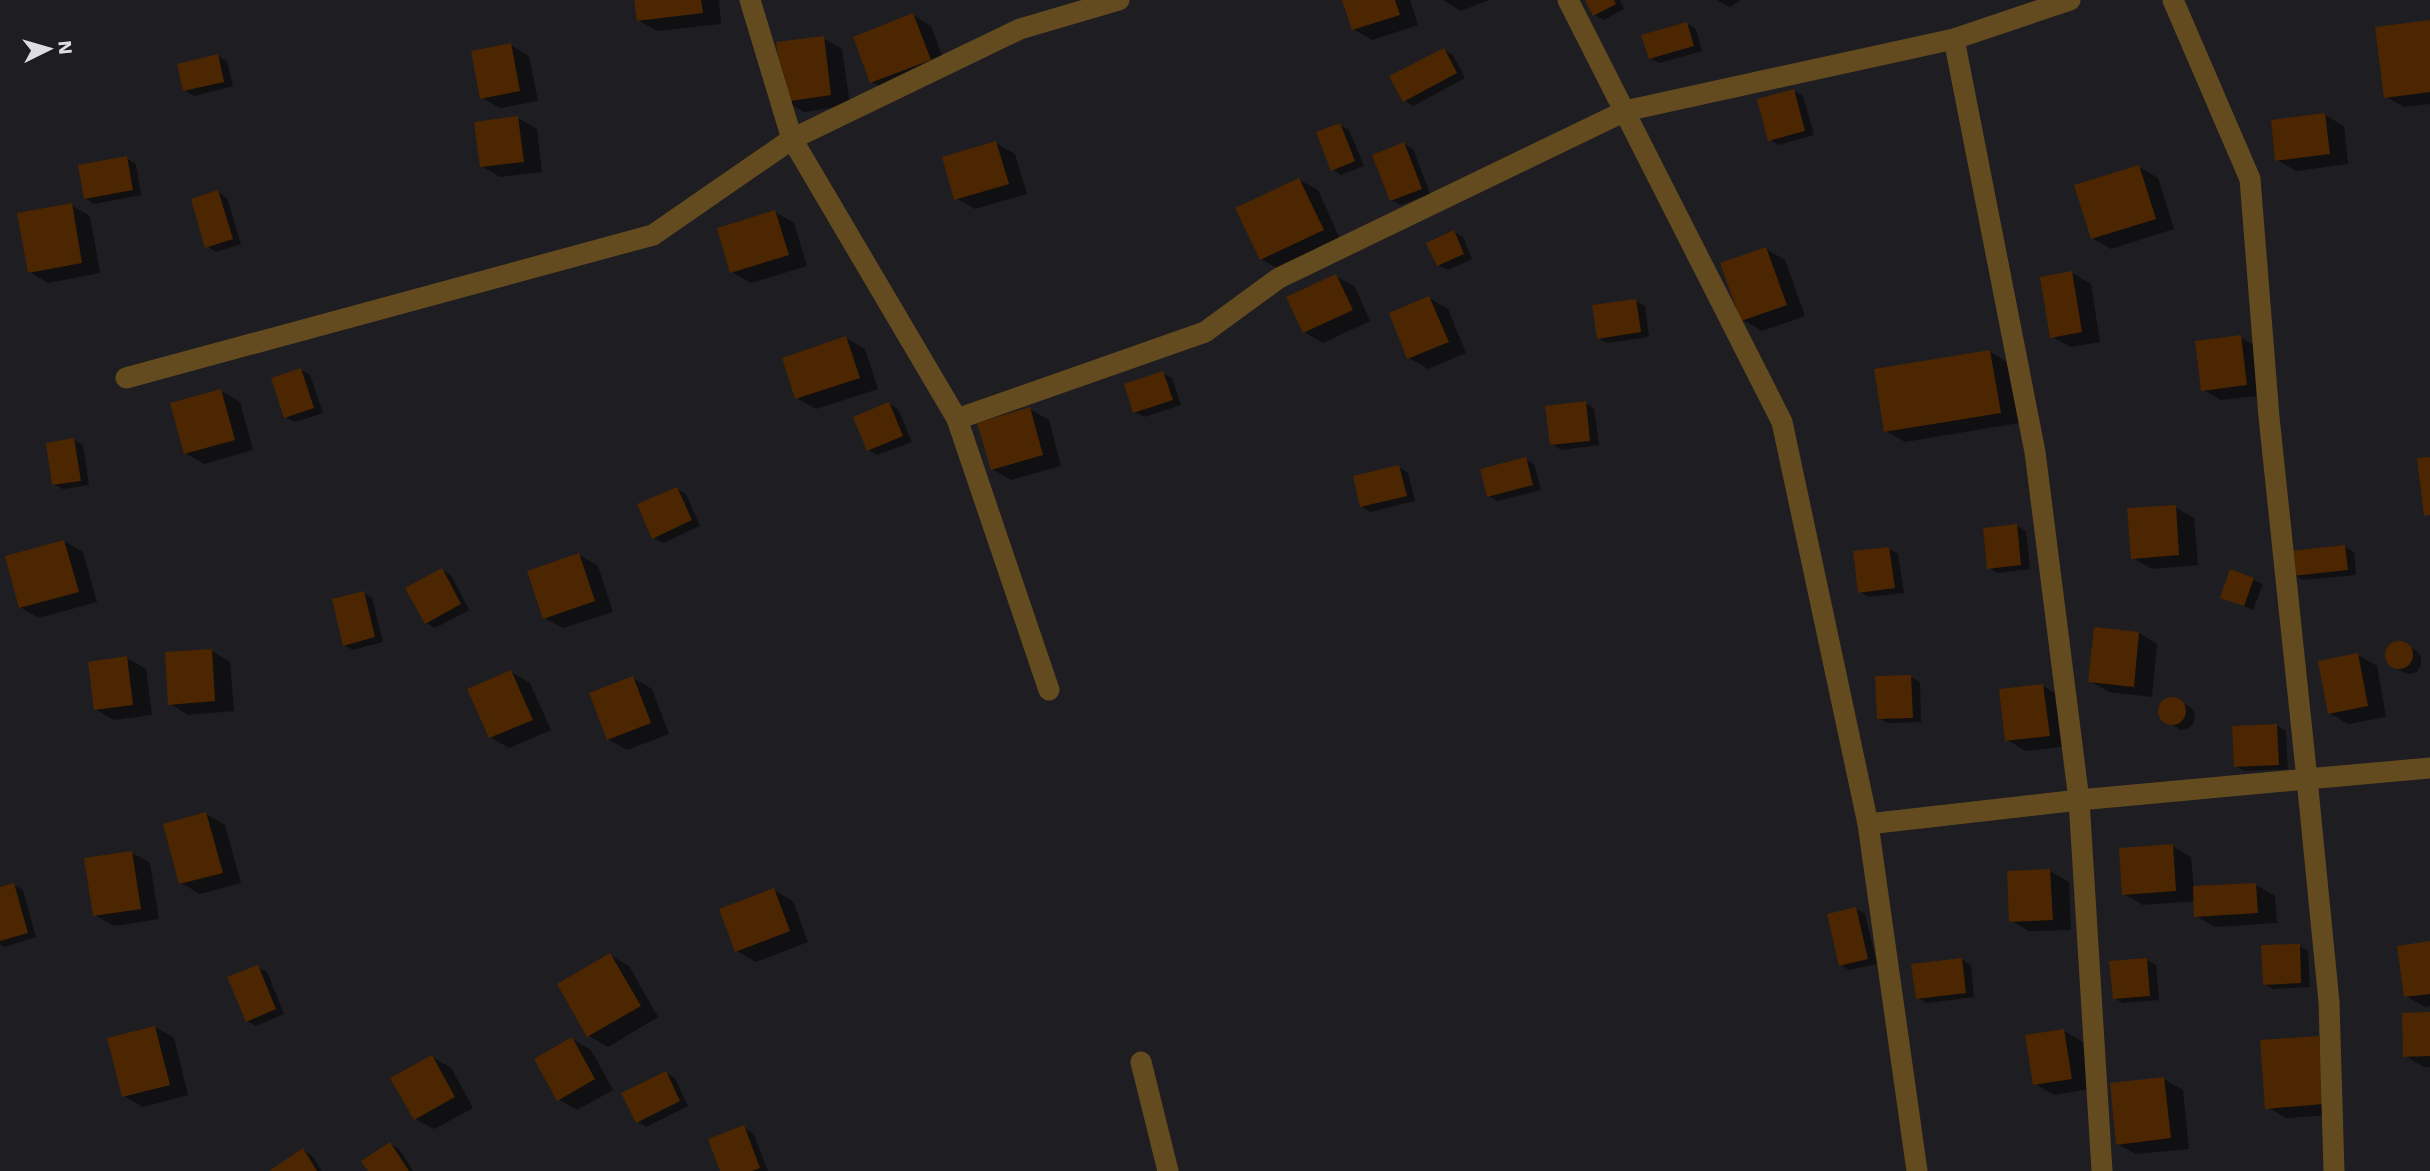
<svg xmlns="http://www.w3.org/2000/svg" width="2430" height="1171" viewBox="0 0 2430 1171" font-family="'Work Sans',sans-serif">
<rect width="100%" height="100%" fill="#1e1d21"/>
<g fill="#0007">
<polygon points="636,0 719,0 721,24 657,31 638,20"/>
<polygon points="1344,0 1410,0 1418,25 1372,40 1353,29"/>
<polygon points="1443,0 1489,0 1461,11"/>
<polygon points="1587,0 1620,0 1624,9 1604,20 1595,15"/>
<polygon points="1717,0 1741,0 1730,7"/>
<polygon points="913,15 931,26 948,71 891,93 872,82"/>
<polygon points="2430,22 2430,104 2404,107 2385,96"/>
<polygon points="1687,24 1696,29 1702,51 1659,63 1650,58"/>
<polygon points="823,38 842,49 850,105 804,112 785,101"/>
<polygon points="511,45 529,56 538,101 500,108 481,97"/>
<polygon points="1444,50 1453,55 1465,78 1413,106 1404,100"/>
<polygon points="218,56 227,61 233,86 194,96 185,90"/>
<polygon points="1794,91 1803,96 1814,135 1778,145 1769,139"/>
<polygon points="2325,115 2344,126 2348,164 2296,171 2277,160"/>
<polygon points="518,118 537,129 542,172 500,177 481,166"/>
<polygon points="1340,125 1349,130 1364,166 1341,175 1332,169"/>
<polygon points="996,143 1015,154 1027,194 975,209 956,198"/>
<polygon points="1404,144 1413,149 1430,194 1401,205 1391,200"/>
<polygon points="126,158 136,164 141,195 94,204 85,198"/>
<polygon points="2139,167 2158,178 2174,229 2111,249 2092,238"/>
<polygon points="1299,180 1318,190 1341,241 1280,270 1261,259"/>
<polygon points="218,192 227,198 241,244 216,252 207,246"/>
<polygon points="71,205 90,216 100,273 48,283 30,272"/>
<polygon points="775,212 794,223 807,266 751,283 732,272"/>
<polygon points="1454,232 1463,237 1472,259 1448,270 1438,265"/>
<polygon points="1766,249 1785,260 1805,316 1762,331 1743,320"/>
<polygon points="2072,273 2091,284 2100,342 2070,347 2051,336"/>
<polygon points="1336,276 1355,287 1370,321 1323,343 1304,332"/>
<polygon points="1429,298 1448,309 1466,353 1428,369 1409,358"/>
<polygon points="1636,301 1645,306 1649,337 1607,343 1598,338"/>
<polygon points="2240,337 2259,348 2265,395 2221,400 2202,389"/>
<polygon points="846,338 865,349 878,389 816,409 797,398"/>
<polygon points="1990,352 2009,363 2019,423 1905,442 1886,431"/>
<polygon points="301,370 310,375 323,413 295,422 286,417"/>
<polygon points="1162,373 1172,378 1181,405 1144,417 1135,412"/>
<polygon points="221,391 240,402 253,450 204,464 185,453"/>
<polygon points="1585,403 1594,408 1599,445 1561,450 1552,444"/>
<polygon points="889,404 898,409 912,442 877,455 868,450"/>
<polygon points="1030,409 1049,420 1061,466 1011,480 992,469"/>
<polygon points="74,440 83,445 89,485 63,489 54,484"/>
<polygon points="1525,459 1534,464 1541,490 1498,501 1488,496"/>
<polygon points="1399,467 1408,473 1415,501 1370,512 1361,506"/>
<polygon points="677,489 686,494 700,526 663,543 654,538"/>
<polygon points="2175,507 2194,518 2198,565 2152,569 2133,558"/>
<polygon points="2017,526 2026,531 2030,569 1998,573 1989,568"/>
<polygon points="64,541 83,552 97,602 39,618 20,607"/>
<polygon points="2345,547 2354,552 2356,575 2303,580 2294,575"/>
<polygon points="1889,549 1898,554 1904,593 1869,597 1860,592"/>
<polygon points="579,555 598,566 613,612 563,628 544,618"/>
<polygon points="442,570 451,575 469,610 435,628 426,623"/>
<polygon points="2231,571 2263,584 2253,610 2222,597"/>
<polygon points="363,593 372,598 383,642 353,650 344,645"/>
<polygon points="2139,633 2157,644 2152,697 2109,692 2090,681"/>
<polygon points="2399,642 2417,651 2421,657 2421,666 2417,672 2409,674 2401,671 2391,665 2386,658 2387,651 2392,644"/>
<polygon points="212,651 230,662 234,711 188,715 170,704"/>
<polygon points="2358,655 2377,666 2386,717 2348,724 2329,713"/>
<polygon points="127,658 146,669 152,715 114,720 95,709"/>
<polygon points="511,672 530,683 551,730 509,748 490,737"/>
<polygon points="1911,677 1920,682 1921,722 1888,723 1879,718"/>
<polygon points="633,678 652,689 669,734 627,750 608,739"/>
<polygon points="2043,686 2062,697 2068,746 2026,751 2007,740"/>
<polygon points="2174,698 2191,708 2195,714 2194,722 2189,728 2181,730 2164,720 2160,713 2161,706 2166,700"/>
<polygon points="2276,725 2286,731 2288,769 2245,771 2235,766"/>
<polygon points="206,814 225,825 241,883 200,894 181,883"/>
<polygon points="2172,846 2191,857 2194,888 2256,885 2275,896 2277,923 2215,927 2196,916 2196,901 2143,905 2124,894"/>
<polygon points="131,852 150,863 159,919 114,926 95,915"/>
<polygon points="2050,871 2069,882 2071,930 2029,931 2010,920"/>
<polygon points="13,885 23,890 36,937 5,947 0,944 0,889"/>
<polygon points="774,890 793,901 808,942 756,962 737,951"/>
<polygon points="1856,909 1865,914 1877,964 1849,970 1840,965"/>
<polygon points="2430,943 2430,1006 2425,1007 2406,996"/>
<polygon points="2299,946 2308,951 2310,987 2273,989 2264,984"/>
<polygon points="610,955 629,966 658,1017 608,1047 589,1036"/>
<polygon points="1962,960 1971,965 1974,997 1927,1003 1918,998"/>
<polygon points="2147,960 2156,965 2159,1000 2123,1003 2114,998"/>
<polygon points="257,967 267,972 284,1014 256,1026 247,1021"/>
<polygon points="2430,1014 2430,1067 2424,1067 2405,1056"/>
<polygon points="155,1027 174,1038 188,1095 143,1107 124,1096"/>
<polygon points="2064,1031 2083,1042 2090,1089 2054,1095 2035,1084"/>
<polygon points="2319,1037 2338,1048 2342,1114 2286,1118 2267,1107"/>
<polygon points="572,1039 591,1050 613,1090 577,1110 558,1099"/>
<polygon points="432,1057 451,1068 473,1108 434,1129 415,1119"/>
<polygon points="666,1073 675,1078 688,1106 646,1127 637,1121"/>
<polygon points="2164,1079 2183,1090 2189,1149 2136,1154 2117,1144"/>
<polygon points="743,1127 753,1133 768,1171 722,1171"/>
<polygon points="390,1144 399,1149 413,1171 370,1171"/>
<polygon points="303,1150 312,1156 322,1171 272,1171"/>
</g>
<g fill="#4c2600">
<polygon points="634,0 701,0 703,13 637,21"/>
<polygon points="1342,0 1395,0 1400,15 1352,30"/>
<polygon points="1585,0 1614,0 1616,4 1593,16"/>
<polygon points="913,13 931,60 870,83 853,37"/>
<polygon points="2430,20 2430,92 2384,98 2375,27"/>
<polygon points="1687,22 1694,46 1649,59 1641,35"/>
<polygon points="824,36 831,95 784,102 776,42"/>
<polygon points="511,43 520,91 480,99 471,51"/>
<polygon points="1444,48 1457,73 1403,102 1389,76"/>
<polygon points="218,54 224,82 183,91 177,64"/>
<polygon points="1794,89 1805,131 1768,141 1757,99"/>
<polygon points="2325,113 2330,154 2275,161 2271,120"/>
<polygon points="518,116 524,162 480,167 474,122"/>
<polygon points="1340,123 1355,161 1331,171 1316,132"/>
<polygon points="996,141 1009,184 954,200 942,157"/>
<polygon points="1404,142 1422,189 1390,201 1372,155"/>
<polygon points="127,156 133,190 84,199 78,165"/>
<polygon points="2139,165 2156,219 2091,239 2074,185"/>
<polygon points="1299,178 1324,230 1260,260 1235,208"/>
<polygon points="218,190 233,239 205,248 191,199"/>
<polygon points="72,203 82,263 28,273 17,213"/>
<polygon points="775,210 789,255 730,273 717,228"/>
<polygon points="1454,230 1464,254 1437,266 1426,243"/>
<polygon points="1766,247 1787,305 1741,321 1720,263"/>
<polygon points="2072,271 2082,332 2050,338 2040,277"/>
<polygon points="1336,274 1353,310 1303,333 1286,297"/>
<polygon points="1429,296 1449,342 1407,359 1389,313"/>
<polygon points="1636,299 1641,332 1597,339 1592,305"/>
<polygon points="2241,335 2247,385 2201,391 2195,341"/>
<polygon points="846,336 860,378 795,399 782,358"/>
<polygon points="1990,350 2001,413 1884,432 1874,369"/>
<polygon points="301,368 314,408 284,418 271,378"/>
<polygon points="1163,371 1173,400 1133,413 1124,384"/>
<polygon points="221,389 235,440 184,454 170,403"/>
<polygon points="1586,401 1590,441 1550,445 1545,406"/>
<polygon points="889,402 903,436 867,451 853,417"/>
<polygon points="1030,407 1043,455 991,470 977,423"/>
<polygon points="74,438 81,481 52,485 46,443"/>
<polygon points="1526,457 1533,485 1487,497 1480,469"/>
<polygon points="2430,457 2430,515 2424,516 2417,458"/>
<polygon points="1399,465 1407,496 1360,507 1353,476"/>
<polygon points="677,487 692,520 652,539 637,504"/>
<polygon points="2176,505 2179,555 2131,559 2127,508"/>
<polygon points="2017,524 2021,565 1987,569 1983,528"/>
<polygon points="64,540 79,592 19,608 5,556"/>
<polygon points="2345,545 2348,570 2292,576 2290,551"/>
<polygon points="1889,547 1895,588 1858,593 1853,551"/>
<polygon points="579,553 595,601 543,619 527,571"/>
<polygon points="442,568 461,604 425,624 405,588"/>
<polygon points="2230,569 2254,578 2244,606 2220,598"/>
<polygon points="364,591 375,637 343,646 332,599"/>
<polygon points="2094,627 2139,632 2134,687 2088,682"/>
<circle cx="2399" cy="655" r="14"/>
<polygon points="212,649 215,701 168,705 165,652"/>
<polygon points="2358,653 2368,706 2328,714 2318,661"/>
<polygon points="127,656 133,705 94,710 88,662"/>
<polygon points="511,670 533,720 489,738 467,689"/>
<polygon points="1911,675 1913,718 1877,719 1875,676"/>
<polygon points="633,676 651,723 607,740 589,693"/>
<polygon points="2043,684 2050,736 2005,741 1999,689"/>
<circle cx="2172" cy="711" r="14"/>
<polygon points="2277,724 2279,765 2234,767 2232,726"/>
<polygon points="206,812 223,873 179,884 163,824"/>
<polygon points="2173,844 2176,891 2122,895 2119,848"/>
<polygon points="132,851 141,909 93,916 84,858"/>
<polygon points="2050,869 2053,920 2009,922 2007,871"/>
<polygon points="14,883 28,933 0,941 0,887"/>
<polygon points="2256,883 2258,913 2194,917 2193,886"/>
<polygon points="774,888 790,931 735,952 719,909"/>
<polygon points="1856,907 1868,959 1839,966 1827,914"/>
<polygon points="2430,941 2430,994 2404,997 2397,946"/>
<polygon points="2300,944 2301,983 2263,985 2261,945"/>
<polygon points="610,953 641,1006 587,1037 557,984"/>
<polygon points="1962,958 1966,993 1916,999 1911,964"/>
<polygon points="2147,958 2150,996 2113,999 2109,961"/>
<polygon points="258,965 276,1009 246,1022 227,977"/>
<polygon points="2430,1012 2430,1056 2403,1057 2402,1013"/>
<polygon points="155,1026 170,1085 122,1097 107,1038"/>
<polygon points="2064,1029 2072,1079 2033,1085 2025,1035"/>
<polygon points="2319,1036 2324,1104 2265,1109 2260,1040"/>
<polygon points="572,1037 595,1079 557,1101 534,1059"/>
<polygon points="432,1055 455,1097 414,1120 390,1078"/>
<polygon points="666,1071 680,1101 636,1123 621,1093"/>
<polygon points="2164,1077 2171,1138 2116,1145 2110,1083"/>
<polygon points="744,1125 760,1168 752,1171 720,1171 708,1139"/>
<polygon points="390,1142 409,1171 368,1171 361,1161"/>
<polygon points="303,1148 317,1171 269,1171"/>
</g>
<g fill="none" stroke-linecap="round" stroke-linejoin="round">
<g stroke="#634b1f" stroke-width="21">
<polyline points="750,0 792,139 957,419 1049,690"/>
<polyline points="1568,0 1782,422 1868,824 1917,1171"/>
<polyline points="2173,0 2250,179 2269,417 2307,779 2430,768"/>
<polyline points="1954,39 2035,452 2079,800 2102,1171"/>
<polyline points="126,378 653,235 792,139 1020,29 1119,0"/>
<polyline points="957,419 1205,332 1279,278 1625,111 1954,39 2070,0"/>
<polyline points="1868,824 2079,800 2307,779 2329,1002 2334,1171"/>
<polyline points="1141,1062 1168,1171"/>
</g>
</g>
<g transform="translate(49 49) rotate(85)" stroke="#1e1d21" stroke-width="5" paint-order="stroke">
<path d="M0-5L12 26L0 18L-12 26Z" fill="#dedde0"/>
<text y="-10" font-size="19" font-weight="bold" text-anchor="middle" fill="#dedde0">N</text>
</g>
</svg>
